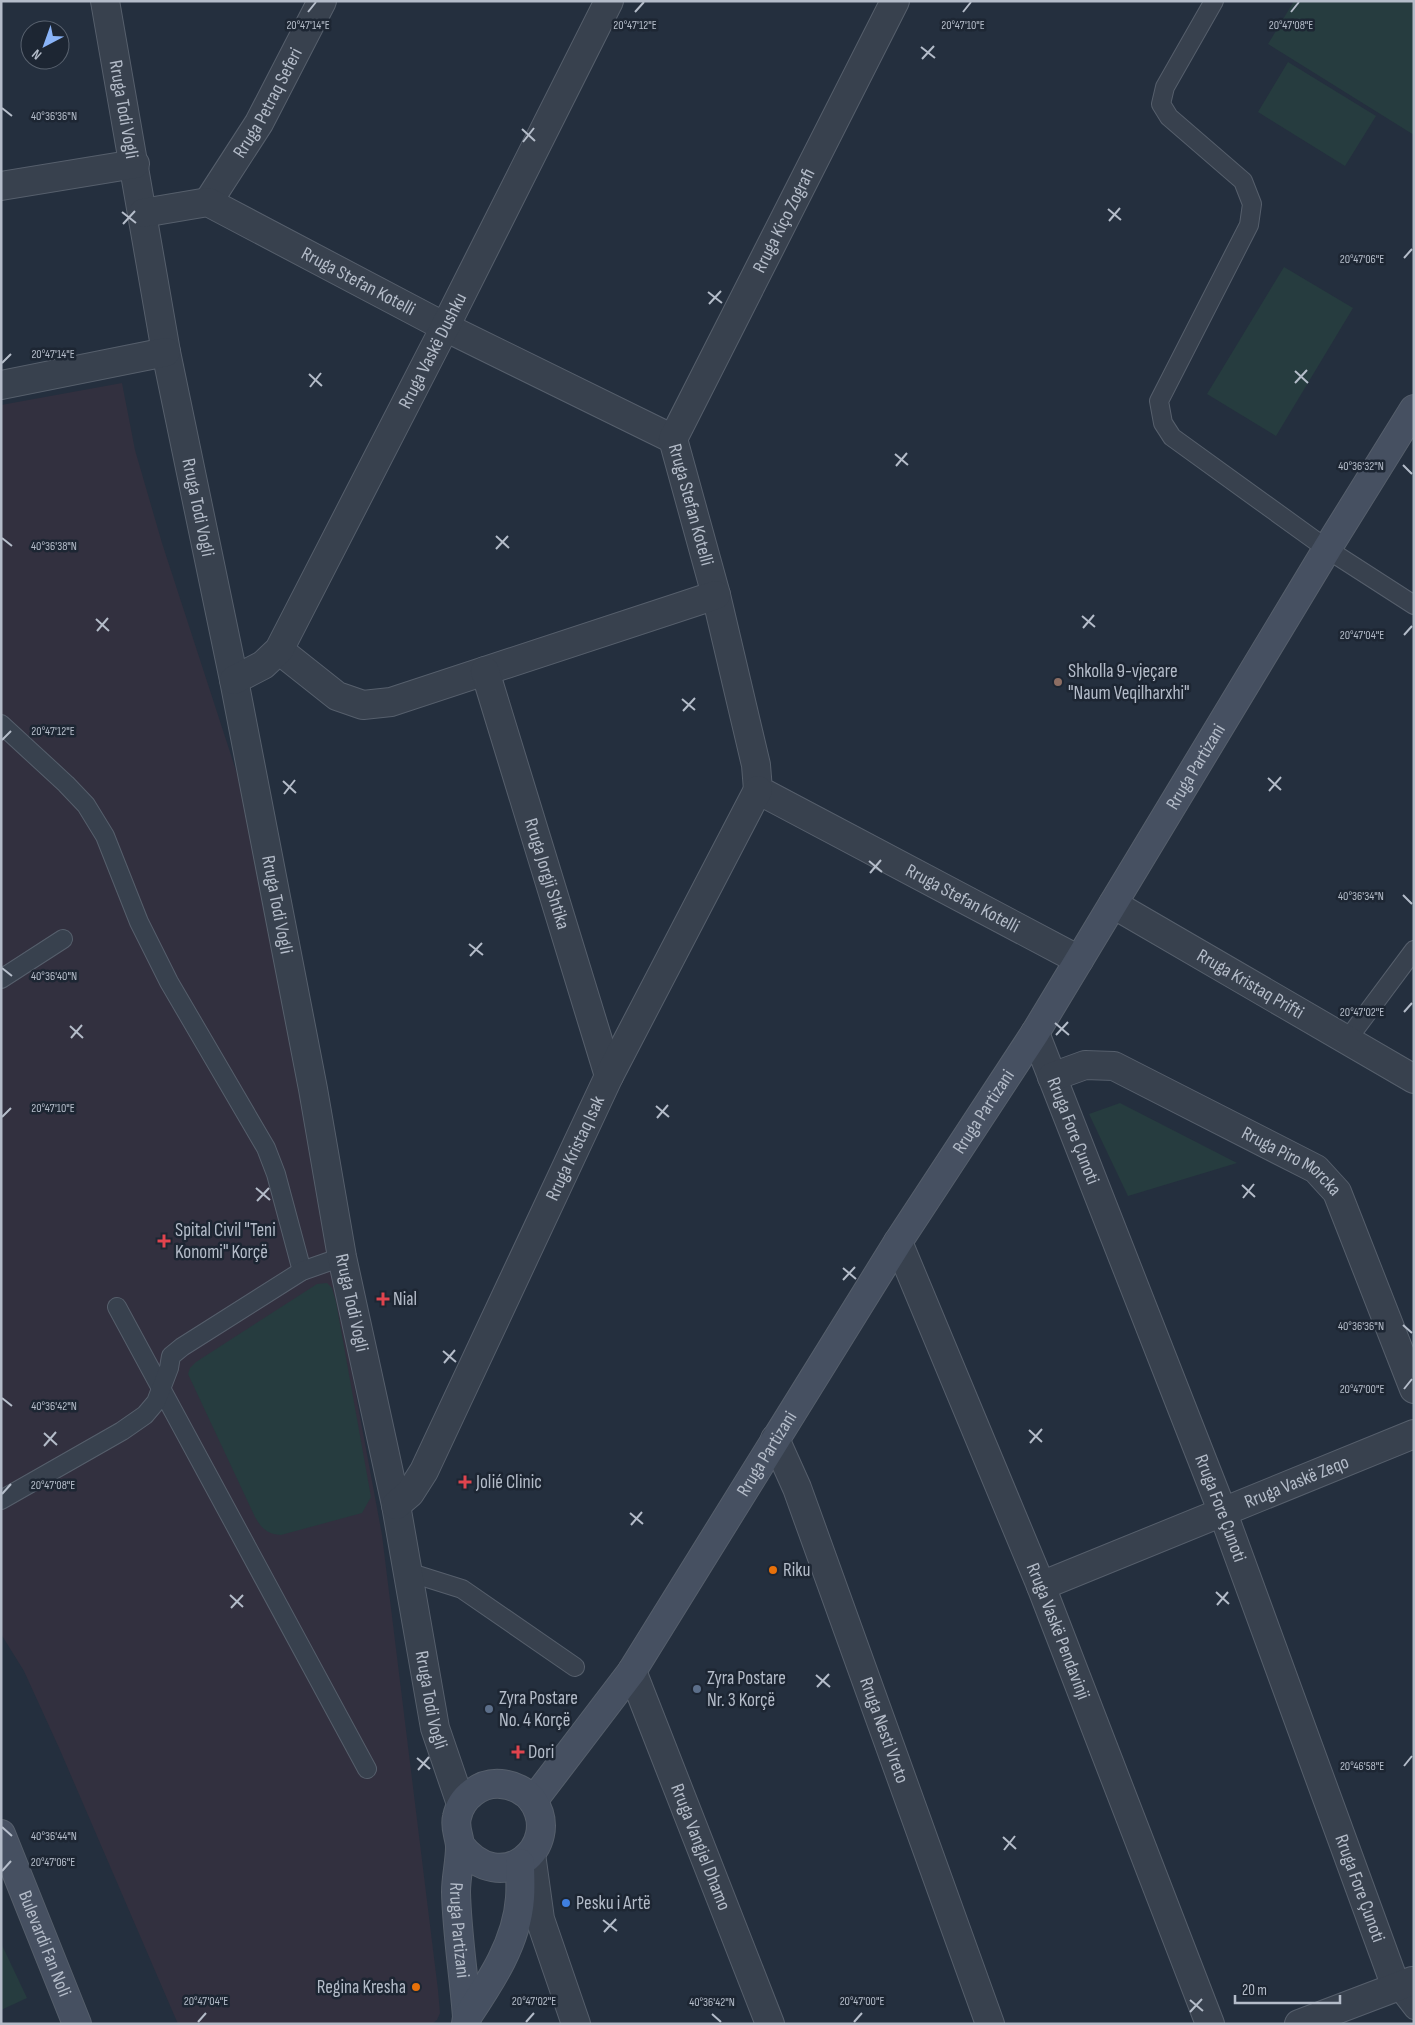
<svg xmlns="http://www.w3.org/2000/svg" width="1415" height="2025" viewBox="0 0 1415 2025" font-family="'Sofia Sans Condensed',sans-serif">
<rect width="100%" height="100%" fill="#242f3e"/>
<polygon fill="#32303f" points="122,383 135,450 162,543 243,792 273,947 382,1535 438,1990 440,2013 437,2020 432,2024 178,2024 60,1750 24,1671 1,1634 1,405"/>
<g fill="#263c3f">
<polygon points="1294,1 1408,1 1414,4 1414,135 1268,44"/>
<polygon points="1288,62 1376,116 1345,166 1258,112"/>
<polygon points="1284,267 1353,308 1276,436 1207,394"/>
<polygon points="1120,1103 1237,1163 1128,1196 1089,1114"/>
<path d="M327,1283L332,1288L336,1302L371,1497L362,1513L281,1535C267,1534 262,1529 255,1517L188,1374L190,1368L196,1362L317,1284Z"/>
<polygon points="1,1943 27,1998 1,2010"/>
</g>
<g fill="none" stroke-linecap="round" stroke-linejoin="round">
<defs>
<g id="lane">
<polyline points="1214,1 1165,87 1161,104 1169,117 1243,181 1252,204 1249,225 1159,401 1163,423 1172,437 1327,549 1414,605"/>
<polyline points="1,724 66,784 86,805 105,836 139,922 169,982 266,1148 276,1174 302,1271"/>
<polyline points="1,979 63,939"/>
<polyline points="1347,1040 1414,950"/>
<polyline points="117,1307 367,1769"/>
<polyline points="1,1500 122,1431 145,1415 156,1402 169,1368 171,1356 182,1347 302,1271 342,1257"/>
<polyline points="408,1572 462,1589 575,1667"/>
<polyline points="1396,1987 1414,2010"/>
</g>
<g id="street">
<path id="s1" d="M105,1L166,352L234,680L313,1089L342,1257L396,1505L435,1728L461,1804"/>
<polyline points="1,186 135,164"/>
<path id="s2" d="M208,202L259,123L322,1"/>
<path id="s3" d="M143,213L208,202L445,327L673,439L716,595L756,765L758,790L1079,960"/>
<polyline points="1,385 166,352"/>
<path id="s4" d="M673,439L895,1"/>
<polyline points="279,650 337,696 363,705 391,702 716,595"/>
<path id="s5" d="M485,671L609,1076"/>
<path id="s6" d="M234,680L263,665L279,650L445,327L609,1"/>
<path id="s7" d="M1113,904L1414,1079"/>
<path id="s8" d="M1035,1033L1223,1513L1396,1987"/>
<path id="s9" d="M1052,1077L1085,1065L1114,1066L1316,1169L1337,1192L1414,1389"/>
<path id="s10" d="M898,1242L1041,1586L1210,2024"/>
<path id="s11" d="M775,1439L797,1488L990,2024"/>
<path id="s12" d="M396,1505L410,1493L424,1471L609,1076L758,790"/>
<path id="s13" d="M1041,1586L1414,1434"/>
<path id="s14" d="M632,1671L770,2024"/>
<polyline points="531,1854 540,1919 576,2024"/>
<polyline points="1299,2024 1412,1981"/>
</g>
<g id="secondary">
<path id="s15" d="M533,1801L632,1671L898,1242L1035,1033L1327,549L1414,409"/>
<path id="s16" d="M1,1834L77,2024"/>
<path id="s17" d="M460,1845C501,1899 563,1846 533,1801C526,1791 513,1785 501,1784C481,1782 461,1797 457,1817C454,1828 460,1837 460,1847C460,1862 456,1877 456,1892C457,1934 464,1976 467,2017L466,2024"/>
<path d="M467,2017C491,1981 517,1942 520,1898C521,1886 520,1874 520,1863"/>
</g>
</defs>
<use href="#lane" stroke="#565f6c" stroke-width="20"/>
<use href="#street" stroke="#565f6c" stroke-width="30"/>
<use href="#secondary" stroke="#565f6c" stroke-width="30"/>
<use href="#lane" stroke="#38414e" stroke-width="18"/>
<use href="#street" stroke="#38414e" stroke-width="28"/>
<use href="#secondary" stroke="#465061" stroke-width="28"/>
</g>
<path fill="none" stroke="#b4bcc9" stroke-width="2" d="M308,12L316,2M635,12L644,2M963,12L971,2M1291,12L1299,2M921,47L935,58M922,59L934,46M2,108L12,116M522,129L535,141M523,142L534,128M1108,209L1121,220M122,212L136,223M1109,221L1120,208M123,224L135,211M1404,258L1412,249M708,292L722,303M709,304L721,291M2,363L11,354M1295,371L1308,383M309,374L322,386M1295,383L1307,370M310,387L321,373M895,454L908,465M1403,465L1412,474M896,466L907,453M496,536L509,548M2,538L12,546M496,549L508,536M1082,616L1095,627M96,619L109,631M1083,628L1094,615M97,631L108,618M1404,635L1412,626M682,699L695,710M683,711L695,698M2,740L11,731M1268,778L1281,790M283,781L296,793M1269,791L1281,777M284,794L295,780M869,861L882,872M870,873L881,860M1403,895L1412,904M469,944L483,955M470,956L482,943M2,968L12,976M1404,1012L1412,1003M1055,1023L1069,1035M70,1026L83,1038M1056,1035L1068,1022M71,1038L82,1025M656,1106L669,1117M2,1117L11,1108M657,1118L668,1105M1242,1185L1255,1197M256,1188L270,1200M1243,1198L1254,1184M257,1201L269,1188M843,1268L856,1279M843,1280L855,1267M1403,1325L1412,1333M443,1351L456,1362M444,1363L455,1350M1404,1389L1412,1379M2,1398L12,1406M1029,1430L1042,1442M44,1433L57,1445M1030,1443L1042,1429M44,1446L56,1432M2,1494L11,1484M630,1513L643,1524M631,1525L642,1512M1216,1592L1229,1604M230,1595L243,1607M1217,1605L1228,1592M231,1608L243,1595M816,1675L830,1687M817,1687L829,1674M417,1758L430,1769M1404,1766L1412,1756M418,1770L429,1757M2,1827L12,1836M1003,1837L1016,1849M1004,1850L1015,1836M2,1871L11,1861M603,1920L617,1931M604,1932L616,1919M1190,2000L1203,2011M1190,2012L1202,1999M712,2014L721,2022M198,2022L206,2013M526,2022L534,2013M854,2022L862,2013"/>
<circle fill="#8d6e63" stroke="#1d2633" stroke-width="2" cx="1058" cy="682" r="5"/>
<g fill="#e0444e" stroke="#1d2633" stroke-width="2">
<path d="M161.5 1233.5h5v5h5v5h-5v5h-5v-5h-5v-5h5z"/>
<path d="M380.5 1291.5h5v5h5v5h-5v5h-5v-5h-5v-5h5z"/>
<path d="M462.5 1474.5h5v5h5v5h-5v5h-5v-5h-5v-5h5z"/>
<path d="M515.5 1744.5h5v5h5v5h-5v5h-5v-5h-5v-5h5z"/>
</g>
<g fill="#e8710a" stroke="#1d2633" stroke-width="2">
<circle cx="773" cy="1570" r="5"/>
<circle cx="416" cy="1987" r="5"/>
</g>
<g fill="#5c6f8a" stroke="#1d2633" stroke-width="2">
<circle cx="697" cy="1689" r="5"/>
<circle cx="489" cy="1709" r="5"/>
</g>
<circle fill="#3f7fe0" stroke="#1d2633" stroke-width="2" cx="566" cy="1903" r="5"/>
<g text-anchor="middle" dominant-baseline="central" stroke-width="5" stroke-linejoin="round" paint-order="stroke">
<g font-size="19" fill="#b4bcc9" stroke="#1d2633">
<text stroke="none"><textPath href="#s2" startOffset="116">Rruga Petraq Seferi</textPath></text>
<text stroke="none"><textPath href="#s1" startOffset="110">Rruga Todi Vogli</textPath></text>
<text stroke="none"><textPath href="#s4" startOffset="245">Rruga Kiço Zografi</textPath></text>
<text stroke="none"><textPath href="#s3" startOffset="236">Rruga Stefan Kotelli</textPath></text>
<text stroke="none"><textPath href="#s6" startOffset="391">Rruga Vaskë Dushku</textPath></text>
<text stroke="none"><textPath href="#s3" startOffset="656">Rruga Stefan Kotelli</textPath></text>
<text stroke="none"><textPath href="#s1" startOffset="515">Rruga Todi Vogli</textPath></text>
<text stroke="none"><textPath href="#s15" startOffset="1229">Rruga Partizani</textPath></text>
<text stroke="none"><textPath href="#s5" startOffset="212">Rruga Jorgji Shtika</textPath></text>
<text stroke="none"><textPath href="#s3" startOffset="1181">Rruga Stefan Kotelli</textPath></text>
<text stroke="none"><textPath href="#s1" startOffset="920">Rruga Todi Vogli</textPath></text>
<text stroke="none"><textPath href="#s7" startOffset="159">Rruga Kristaq Prifti</textPath></text>
<text stroke="none"><textPath href="#s15" startOffset="824">Rruga Partizani</textPath></text>
<text stroke="none"><textPath href="#s8" startOffset="105">Rruga Fore Çunoti</textPath></text>
<text stroke="none"><textPath href="#s12" startOffset="401">Rruga Kristaq Isak</textPath></text>
<text stroke="none"><textPath href="#s9" startOffset="266">Rruga Piro Morcka</textPath></text>
<text stroke="none"><textPath href="#s1" startOffset="1325">Rruga Todi Vogli</textPath></text>
<text stroke="none"><textPath href="#s15" startOffset="419">Rruga Partizani</textPath></text>
<text stroke="none"><textPath href="#s13" startOffset="276">Rruga Vaskë Zeqo</textPath></text>
<text stroke="none"><textPath href="#s8" startOffset="510">Rruga Fore Çunoti</textPath></text>
<text stroke="none"><textPath href="#s10" startOffset="421">Rruga Vaskë Pendavinji</textPath></text>
<text stroke="none"><textPath href="#s1" startOffset="1730">Rruga Todi Vogli</textPath></text>
<text stroke="none"><textPath href="#s11" startOffset="311">Rruga Nesti Vreto</textPath></text>
<text stroke="none"><textPath href="#s14" startOffset="189">Rruga Vangjel Dhamo</textPath></text>
<text stroke="none"><textPath href="#s8" startOffset="915">Rruga Fore Çunoti</textPath></text>
<text stroke="none"><textPath href="#s17" startOffset="350">Rruga Partizani</textPath></text>
<text stroke="none"><textPath href="#s16" startOffset="118">Bulevardi Fan Noli</textPath></text>
</g>
<g font-size="19" fill="#b4bcc9" stroke="#1d2633" text-anchor="start">
<text x="1068" y="671">Shkolla 9-vjeçare<tspan x="1068" dy="22">"Naum Veqilharxhi"</tspan></text>
<text x="175" y="1230">Spital Civil "Teni<tspan x="175" dy="22">Konomi" Korçë</tspan></text>
<text x="393" y="1299">Nial</text>
<text x="476" y="1482">Jolié Clinic</text>
<text x="783" y="1570">Riku</text>
<text x="707" y="1678">Zyra Postare<tspan x="707" dy="22">Nr. 3 Korçë</tspan></text>
<text x="499" y="1698">Zyra Postare<tspan x="499" dy="22">No. 4 Korçë</tspan></text>
<text x="528" y="1752">Dori</text>
<text x="576" y="1903">Pesku i Artë</text>
<text x="406" y="1987" text-anchor="end">Regina Kresha</text>
</g>
</g>
<g font-size="12" text-anchor="middle" fill="#b4bcc9" stroke="#1d2633" stroke-width="5" stroke-linejoin="round" paint-order="stroke">
<text x="308" y="29">20°47'14"E</text>
<text x="635" y="29">20°47'12"E</text>
<text x="963" y="29">20°47'10"E</text>
<text x="1291" y="29">20°47'08"E</text>
<text x="54" y="120">40°36'36"N</text>
<text x="1362" y="263">20°47'06"E</text>
<text x="53" y="358">20°47'14"E</text>
<text x="1361" y="470">40°36'32"N</text>
<text x="54" y="550">40°36'38"N</text>
<text x="1362" y="639">20°47'04"E</text>
<text x="53" y="735">20°47'12"E</text>
<text x="1361" y="900">40°36'34"N</text>
<text x="54" y="980">40°36'40"N</text>
<text x="1362" y="1016">20°47'02"E</text>
<text x="53" y="1112">20°47'10"E</text>
<text x="1361" y="1330">40°36'36"N</text>
<text x="1362" y="1393">20°47'00"E</text>
<text x="54" y="1410">40°36'42"N</text>
<text x="53" y="1489">20°47'08"E</text>
<text x="1362" y="1770">20°46'58"E</text>
<text x="54" y="1840">40°36'44"N</text>
<text x="53" y="1866">20°47'06"E</text>
<text x="206" y="2005">20°47'04"E</text>
<text x="534" y="2005">20°47'02"E</text>
<text x="862" y="2005">20°47'00"E</text>
<text x="712" y="2006">40°36'42"N</text>
</g>
<rect width="1415" height="2025" fill="none" stroke="#b4bcc9" stroke-width="5"/>
<g transform="translate(45 45) rotate(221)"><circle r="24" fill="#1d2633" stroke="#59626f"/>
<path d="M0-4L9 19L0 12L-9 19Z" fill="#8ab4f8"/>
<text y="-8" font-size="14" font-weight="bold" text-anchor="middle" fill="#b4bcc9">N</text>
</g>
<path d="M1235 1995v8h105v-8" fill="none" stroke="#b4bcc9" stroke-width="2.5"/>
<text x="1242" y="1995" font-size="15" fill="#b4bcc9" stroke="#1d2633" stroke-width="4" paint-order="stroke">20 m</text>
</svg>
